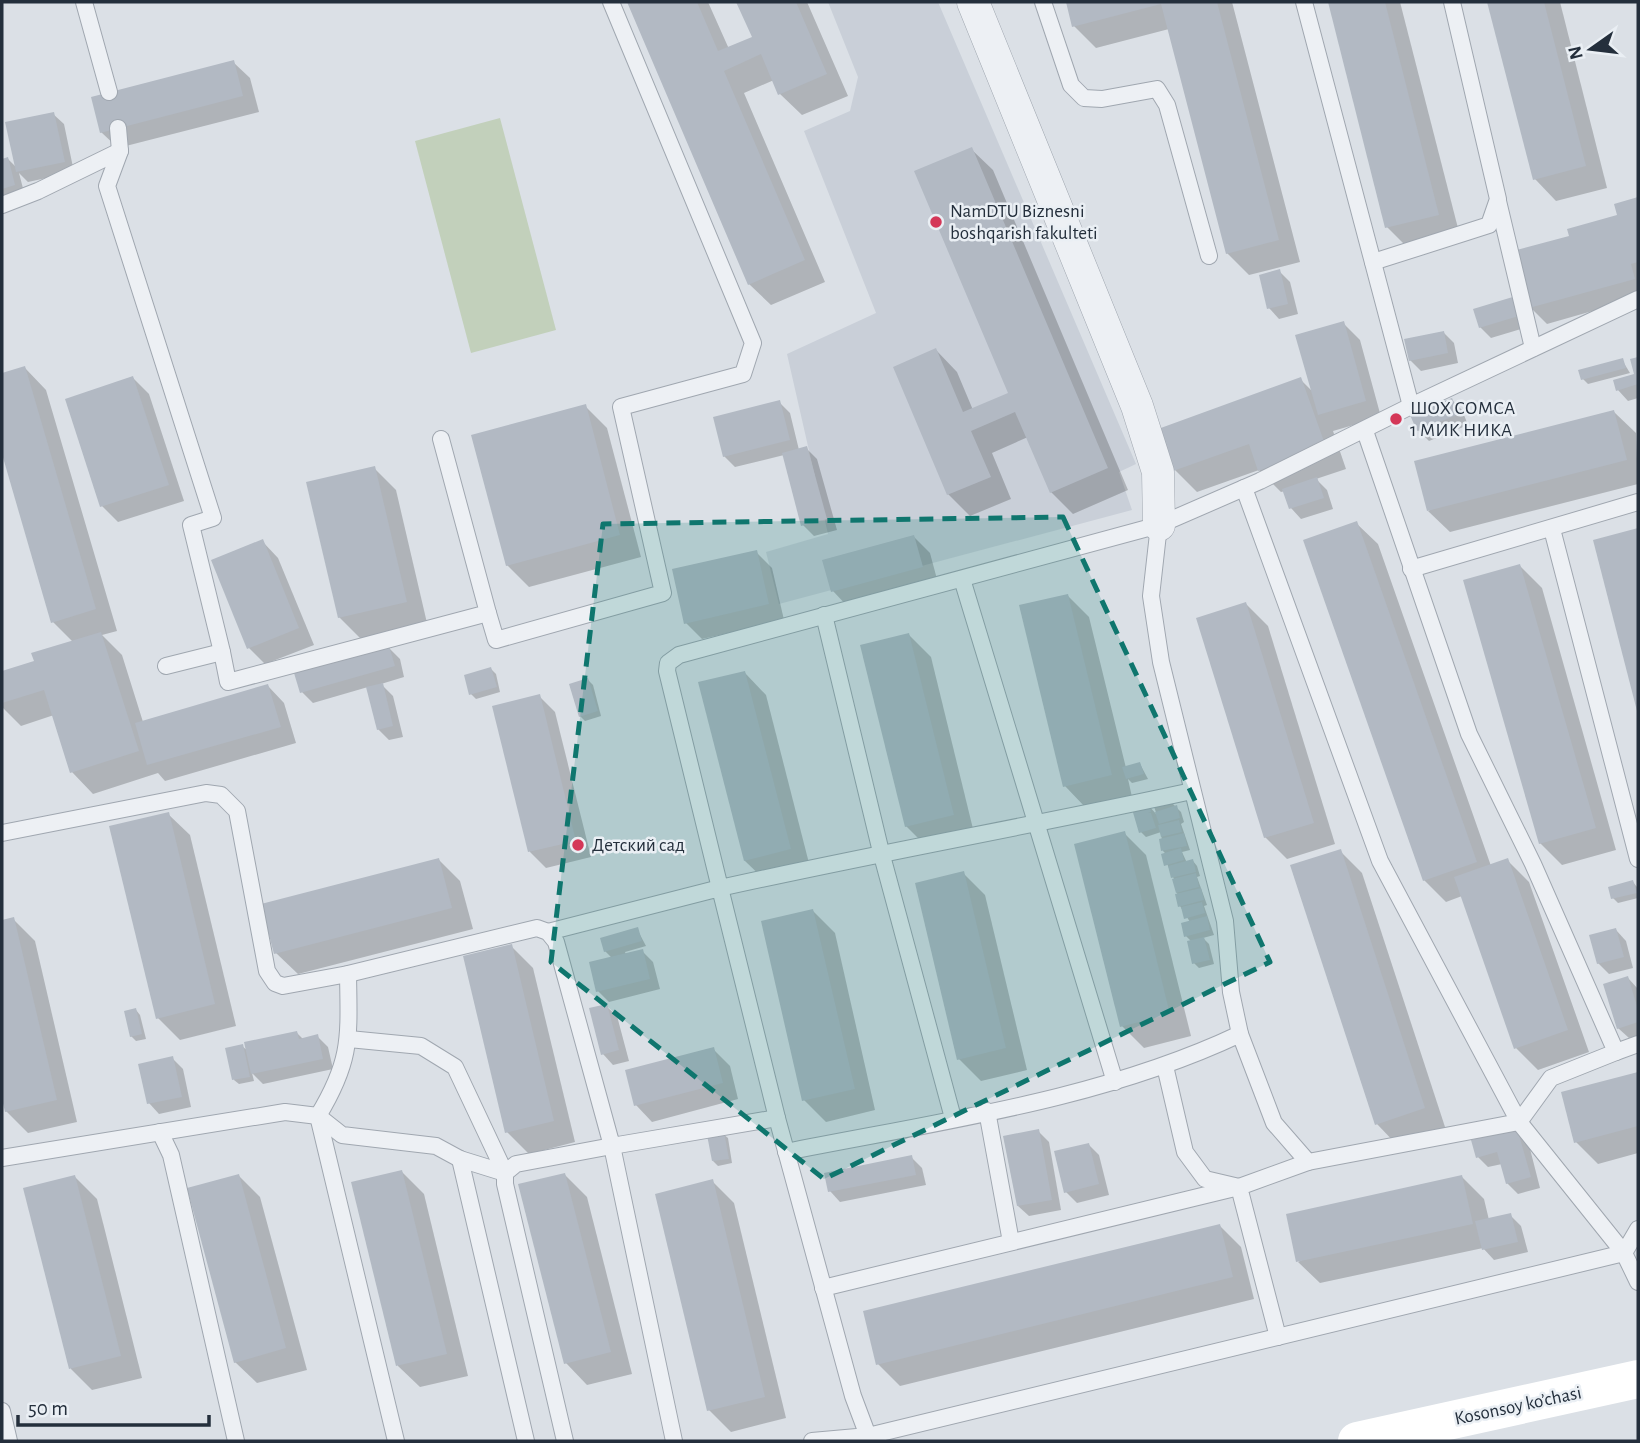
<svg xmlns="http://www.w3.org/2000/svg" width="1640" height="1443" viewBox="0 0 1640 1443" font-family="'Alegreya Sans',sans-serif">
<rect width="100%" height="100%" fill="#dbe0e6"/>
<polygon fill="#c9cfd8" points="828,2 938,2 1136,464 1119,472 1132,510 779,604 766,552 828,534 787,354 876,313 804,131 850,111 858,77"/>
<polygon fill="#c2d0bb" points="500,118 556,330 471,353 415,141"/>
<g fill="#0003">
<polygon points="629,2 708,2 729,49 754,38 738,2 807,2 848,96 802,115 780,94 774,80 744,93 825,282 771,305 749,284"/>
<polygon points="1067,2 1232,2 1300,262 1249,275 1227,253 1169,29 1096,48 1074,26"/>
<polygon points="1330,2 1400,2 1460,236 1409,249 1387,227"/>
<polygon points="1489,2 1560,2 1607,188 1556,201 1535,179"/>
<polygon points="233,62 250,78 259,112 118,148 101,132"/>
<polygon points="53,114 64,124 74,172 28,182 19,173 25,196 2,202 2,160 8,159 17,168"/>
<polygon points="971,149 993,170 1128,490 1073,514 1051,492 1028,437 992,453 1011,499 970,516 948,494 936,350 957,372 973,410 1010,394"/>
<polygon points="1638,199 1638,298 1547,324 1530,307 1571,238 1620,216 1616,205"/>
<polygon points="1279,271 1290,282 1298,314 1279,319 1269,308"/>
<polygon points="1516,298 1531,326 1491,338 1480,327"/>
<polygon points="1343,323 1360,340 1381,417 1333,431 1346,469 1316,479 1327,490 1333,509 1301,519 1291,508 1285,491 1281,492 1259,470 1197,492 1175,470 1300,379 1313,392"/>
<polygon points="1443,332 1454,343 1458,363 1421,371 1410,360"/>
<polygon points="1638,359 1638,398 1628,401 1618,390 1636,375 1632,360"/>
<polygon points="1622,360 1630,373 1588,384 1583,379"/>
<polygon points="25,368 46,390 117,631 102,635 122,655 143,722 268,686 284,703 296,743 165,781 158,773 93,794 72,772 54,715 21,726 2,707 2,673 36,662 73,642 53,622 2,448 2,375"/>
<polygon points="133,378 149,394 184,501 118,522 102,506"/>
<polygon points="1452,400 1462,410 1468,425 1429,441 1418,430"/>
<polygon points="779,402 790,413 799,450 806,448 817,459 837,530 814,536 803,525 784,455 735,467 724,456"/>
<polygon points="585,406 607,428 641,557 529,587 507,565"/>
<polygon points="1614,412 1636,433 1638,484 1450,532 1428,511"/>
<polygon points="374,468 396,490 427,623 361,639 339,617"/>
<polygon points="1356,523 1378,544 1491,866 1507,860 1529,882 1589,1052 1538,1070 1516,1048 1462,896 1446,902 1424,880"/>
<polygon points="1638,530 1638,707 1596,541"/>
<polygon points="914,537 930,553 938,583 849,608 833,591"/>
<polygon points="262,541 278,558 314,645 265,664 249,648"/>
<polygon points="756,552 772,568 784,620 702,639 686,623"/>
<polygon points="1520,566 1542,588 1616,850 1562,865 1540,843"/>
<polygon points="1068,596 1089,617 1126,768 1140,764 1148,779 1132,783 1128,779 1132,797 1086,808 1065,786"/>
<polygon points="1246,604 1268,626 1335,844 1287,859 1265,837"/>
<polygon points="909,635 931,657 975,837 928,848 906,826"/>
<polygon points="389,648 400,659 404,677 381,684 393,696 403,737 389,740 378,729 368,687 313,703 302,692"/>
<polygon points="491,669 496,674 500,692 476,699 471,694"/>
<polygon points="745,673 766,695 811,871 767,882 745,861"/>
<polygon points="588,680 593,685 601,716 585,721 580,716"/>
<polygon points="539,696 555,712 591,857 546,868 530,852 494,707"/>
<polygon points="1168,799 1181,812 1184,822 1181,824 1190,850 1182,852 1187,863 1193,861 1197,866 1200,876 1197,877 1207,905 1204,906 1214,935 1203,938 1209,944 1214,964 1199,968 1194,963 1192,942 1186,936 1190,922 1180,906 1174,879 1163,855 1166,854 1163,851 1161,832 1146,837 1141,832 1149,806 1157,815 1153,804"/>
<polygon points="168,814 190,835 236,1026 180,1040 158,1018"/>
<polygon points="1124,833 1146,855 1191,1036 1144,1048 1122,1026"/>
<polygon points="1340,851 1362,873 1446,1130 1398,1146 1377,1124"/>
<polygon points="438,859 460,881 473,929 298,974 276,953"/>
<polygon points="963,873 985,895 1027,1070 981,1081 959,1059"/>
<polygon points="1633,882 1637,887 1638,898 1618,903 1613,898"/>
<polygon points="813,911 835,933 875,1110 826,1122 804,1100"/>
<polygon points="13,919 35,941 77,1122 28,1133 6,1111 2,1091 2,922"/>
<polygon points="637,929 646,946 625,952 626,955 642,951 653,962 660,989 609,1002 598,991 612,958 605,951"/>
<polygon points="1616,930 1626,941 1633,968 1609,974 1598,963"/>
<polygon points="511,946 533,968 575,1142 529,1154 507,1132"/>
<polygon points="1628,978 1638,989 1638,1036 1629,1038 1618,1028"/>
<polygon points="606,1006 617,1016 629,1061 613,1065 603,1054"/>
<polygon points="136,1010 140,1015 146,1039 136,1041 131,1036"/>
<polygon points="297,1033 303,1039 317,1036 328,1047 333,1069 263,1084 252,1073 254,1081 239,1084 234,1080 242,1046 248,1051"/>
<polygon points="713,1049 730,1066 738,1099 652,1122 636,1105"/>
<polygon points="172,1058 183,1069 191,1107 159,1114 149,1103"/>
<polygon points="1638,1073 1638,1153 1598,1164 1576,1142 1563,1093"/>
<polygon points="1517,1130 1528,1141 1540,1188 1518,1194 1507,1183 1502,1164 1488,1167 1478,1157"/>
<polygon points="1038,1131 1049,1142 1061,1210 1029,1216 1018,1206"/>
<polygon points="723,1134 728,1138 732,1163 718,1166 713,1161"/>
<polygon points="1089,1145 1099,1155 1109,1195 1077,1203 1066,1192"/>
<polygon points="911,1157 922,1168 926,1185 840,1202 830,1191"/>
<polygon points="402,1172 424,1194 468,1376 420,1387 398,1366"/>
<polygon points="565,1175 587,1197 632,1374 587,1385 566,1363"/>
<polygon points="239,1176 260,1197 307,1370 257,1383 235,1362"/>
<polygon points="75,1177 97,1199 142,1378 92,1390 71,1369"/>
<polygon points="1462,1177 1484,1199 1489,1220 1510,1215 1521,1226 1528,1252 1494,1260 1483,1248 1320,1283 1298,1262"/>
<polygon points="712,1181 734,1203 786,1418 731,1432 709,1410"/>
<polygon points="1219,1225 1241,1247 1254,1299 900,1386 878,1364"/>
</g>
<g fill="#b2b9c3">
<polygon points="627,2 697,2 718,51 752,37 736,2 796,2 827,74 778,95 761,54 724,71 805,260 748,285"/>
<polygon points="1066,2 1217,2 1279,240 1226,254 1161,4 1072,27"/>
<polygon points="1328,2 1385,2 1439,215 1385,228"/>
<polygon points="1487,2 1544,2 1586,166 1533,180"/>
<polygon points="234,60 243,96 100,133 91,97"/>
<polygon points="54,112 65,162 16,172 5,122"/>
<polygon points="972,147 1108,468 1050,493 1015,412 971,431 991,477 947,495 893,367 936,348 963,412 1008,393 914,171"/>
<polygon points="8,157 15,185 2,189 2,159"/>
<polygon points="1638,197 1638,262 1631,264 1635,279 1529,308 1513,251 1569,236 1567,229 1617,215 1614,204"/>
<polygon points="1280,269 1288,304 1267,309 1259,275"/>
<polygon points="1516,296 1522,315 1479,328 1473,309"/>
<polygon points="1344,321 1366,401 1318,415 1295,335"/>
<polygon points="1444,331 1448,353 1409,361 1404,339"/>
<polygon points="1638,357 1638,384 1616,391 1613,380 1634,374 1630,359"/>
<polygon points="1623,358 1626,368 1581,380 1578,370"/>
<polygon points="25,366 96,609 51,623 2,454 2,373"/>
<polygon points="133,376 169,485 100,507 65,399"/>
<polygon points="1301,377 1326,447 1258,471 1249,444 1173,471 1158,429"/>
<polygon points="1452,398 1459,414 1417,431 1410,415"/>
<polygon points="780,400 790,440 723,457 713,417"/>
<polygon points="586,404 620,535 506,566 471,435"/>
<polygon points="1614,410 1627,460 1427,511 1414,461"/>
<polygon points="807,446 827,519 801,526 782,453"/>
<polygon points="375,466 407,602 338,618 306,482"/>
<polygon points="1317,477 1324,498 1289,509 1282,489"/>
<polygon points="1357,521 1477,862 1423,881 1303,540"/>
<polygon points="1638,528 1638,711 1637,711 1593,540"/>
<polygon points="914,535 923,567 831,592 822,560"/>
<polygon points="263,539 299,628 247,649 211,560"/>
<polygon points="757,550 769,604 684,624 672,569"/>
<polygon points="1520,564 1596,828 1539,844 1463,580"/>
<polygon points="1068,594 1112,775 1063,787 1019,605"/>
<polygon points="1246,602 1314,823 1264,838 1196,618"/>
<polygon points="101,632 139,751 70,773 44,690 2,703 2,671 34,661 31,653"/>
<polygon points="909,633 954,815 905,827 860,645"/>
<polygon points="389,646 395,666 300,693 294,673"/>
<polygon points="491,667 497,687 469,695 464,675"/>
<polygon points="745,671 791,849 744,861 698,682"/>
<polygon points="588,678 598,711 579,717 569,684"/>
<polygon points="383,683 393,726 377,730 366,687"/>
<polygon points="268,684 281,727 147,765 135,723"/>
<polygon points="540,694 576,841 528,852 492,706"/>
<polygon points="1140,762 1144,774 1126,779 1122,767"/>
<polygon points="1149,804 1151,812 1148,813 1151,813 1156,828 1139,833 1132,809"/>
<polygon points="1177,805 1180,818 1159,824 1155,812"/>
<polygon points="169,812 215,1004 156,1019 109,826"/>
<polygon points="1179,820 1182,832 1161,837 1158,825"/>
<polygon points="1125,831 1170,1014 1120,1027 1074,844"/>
<polygon points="1184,833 1187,846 1161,851 1159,839"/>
<polygon points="1181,848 1184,860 1164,866 1161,854"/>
<polygon points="1341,849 1425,1108 1375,1125 1290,865"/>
<polygon points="439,858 452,908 274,954 261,904"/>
<polygon points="1508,858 1568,1030 1514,1049 1454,877"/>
<polygon points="1193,859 1196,872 1171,878 1168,866"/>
<polygon points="964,871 1006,1048 957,1060 915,883"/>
<polygon points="1196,873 1199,887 1176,893 1172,879"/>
<polygon points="1633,880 1637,893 1611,899 1608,887"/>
<polygon points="1201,888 1204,900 1178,907 1175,894"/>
<polygon points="1202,902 1205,913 1184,919 1181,907"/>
<polygon points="813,909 855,1089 802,1101 761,921"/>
<polygon points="1207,916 1210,930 1184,937 1181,923"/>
<polygon points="14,917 57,1100 5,1112 2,1099 2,920"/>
<polygon points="638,927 642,941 604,952 600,938"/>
<polygon points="1616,928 1624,957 1597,964 1589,935"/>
<polygon points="1204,937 1210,960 1192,964 1187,941"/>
<polygon points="512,944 554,1121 505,1133 463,956"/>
<polygon points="643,949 650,979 596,992 589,962"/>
<polygon points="1628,976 1638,1010 1638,1022 1617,1029 1603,984"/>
<polygon points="607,1004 619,1050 601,1055 589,1008"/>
<polygon points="136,1008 142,1034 130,1037 124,1011"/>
<polygon points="297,1031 299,1039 318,1034 323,1059 251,1074 244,1042"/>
<polygon points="243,1044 250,1077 232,1080 225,1048"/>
<polygon points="714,1047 723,1083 634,1106 625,1070"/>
<polygon points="173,1056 182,1097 147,1104 138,1064"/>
<polygon points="1638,1072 1638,1126 1574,1143 1561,1092"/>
<polygon points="1517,1128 1531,1177 1506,1184 1497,1152 1476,1158 1471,1140"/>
<polygon points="1039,1129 1052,1200 1017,1206 1003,1136"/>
<polygon points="724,1132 729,1159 712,1161 707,1135"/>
<polygon points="1089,1143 1099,1184 1064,1193 1054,1151"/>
<polygon points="912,1155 916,1175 828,1192 824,1173"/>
<polygon points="402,1170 447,1354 396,1366 351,1182"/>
<polygon points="565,1173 611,1352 564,1364 518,1184"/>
<polygon points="239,1174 286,1348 234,1363 187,1188"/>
<polygon points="75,1175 121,1356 69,1369 23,1188"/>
<polygon points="1462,1175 1473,1224 1296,1262 1286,1214"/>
<polygon points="713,1179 765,1397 707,1411 655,1194"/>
<polygon points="1511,1213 1518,1242 1482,1250 1475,1221"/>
<polygon points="1220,1224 1233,1277 876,1365 863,1311"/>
</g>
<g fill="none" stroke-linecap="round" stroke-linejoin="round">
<defs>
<g id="lane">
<polyline points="84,2 109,92"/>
<polyline points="1043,2 1071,85 1084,98 1102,99 1157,89 1167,105 1209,256"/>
<polyline points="1304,2 1411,406"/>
<polyline points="118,128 120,151 107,186 213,518 191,525 222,652 166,666"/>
<polyline points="1498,201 1533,348"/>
<polyline points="2,205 38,191 120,151"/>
<polyline points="1373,262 1489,225 1498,199 1452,2"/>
<polyline points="1244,488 1380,861 1519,1122 1624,1253 1638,1282"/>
<polyline points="1159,525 1151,596 1161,662 1225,921 1231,992 1240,1034"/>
<polyline points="1552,529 1638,859"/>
<polyline points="1411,569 1638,502"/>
<polyline points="962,579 1115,1082"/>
<polyline points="488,613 496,640 663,593 621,407 743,374 753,343 611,2"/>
<polyline points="824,615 881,852 953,1118"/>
<polyline points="222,652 228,682 488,613 441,439"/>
<path d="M1192,791C1035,825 877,853 720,888L667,671L668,663L679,655L1159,525L1260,481L1411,406L1638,299"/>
<polyline points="2,833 206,793 221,795 237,811 267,971 275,983 283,986 348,974 537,928 548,932 556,942 612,1146 777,1118 853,1396 868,1436 812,1441"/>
<polyline points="548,932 720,888 777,1118"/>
<path d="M348,974C349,1037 352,1060 318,1116L396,1441"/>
<polyline points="349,1039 421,1046 455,1067 505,1173"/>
<polyline points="1616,1052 1638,1044"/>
<polyline points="987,1111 1011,1242"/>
<polyline points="160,1132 171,1155 236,1441"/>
<path d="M786,1152C936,1122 1101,1100 1240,1034L1274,1123L1308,1162L1519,1122L1551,1078L1616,1052L1533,864L1469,734L1365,431"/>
<polyline points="2,1158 285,1112 318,1116 342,1135 436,1146 460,1159 505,1173"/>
<polyline points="460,1159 526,1441"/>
<polyline points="823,1288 1239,1187 1205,1179 1185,1152 1165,1066"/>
<polyline points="1278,1337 1239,1187 1308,1162"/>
<polyline points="2,1411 9,1441"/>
<polyline points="565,1441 505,1184 505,1173 516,1164 612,1146 674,1441"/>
<polyline points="870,1441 868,1436 1624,1253 1638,1229"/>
</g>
<polyline id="street" points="973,2 1137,406 1158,472 1159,525"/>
</defs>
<use href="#lane" stroke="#a0a7b0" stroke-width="18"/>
<use href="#street" stroke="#a0a7b0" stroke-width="33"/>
<use href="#lane" stroke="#edf0f4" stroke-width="16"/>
<use href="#street" stroke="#edf0f4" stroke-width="32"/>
<polyline stroke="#fff" stroke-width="38" points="1357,1441 1638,1379"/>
</g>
<path fill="#0f766e" fill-opacity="0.2" stroke="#0f766e" stroke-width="5" stroke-dasharray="14 9" stroke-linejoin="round" d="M1063,517L1270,962L824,1179L551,962L603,524Z"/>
<g fill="#d43758" stroke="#eaeff4" stroke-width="2.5">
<circle cx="936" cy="222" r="7"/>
<circle cx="1396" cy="419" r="7"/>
<circle cx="578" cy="845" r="7"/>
</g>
<g text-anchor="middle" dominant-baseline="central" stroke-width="5" stroke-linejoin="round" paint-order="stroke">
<g font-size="19" fill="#242f3c" stroke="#eaeff4" text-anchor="start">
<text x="950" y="211">NamDTU Biznesni<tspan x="950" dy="22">boshqarish fakulteti</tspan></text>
<text x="1410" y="408">ШОХ СОМСА<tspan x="1410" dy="22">1 МИК НИКА</tspan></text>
<text x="592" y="845">Детский сад</text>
</g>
<g font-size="19" fill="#242f3c" stroke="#eaeff4">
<text transform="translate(1518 1406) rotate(-12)">Kosonsoy ko’chasi</text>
</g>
</g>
<rect width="1640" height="1443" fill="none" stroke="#242f3c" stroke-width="7"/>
<g transform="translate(1591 49) rotate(256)" stroke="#eaeff4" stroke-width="5" paint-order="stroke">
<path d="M0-5L12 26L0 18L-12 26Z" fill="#242f3c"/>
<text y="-10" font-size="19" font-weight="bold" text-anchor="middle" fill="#242f3c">N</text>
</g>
<path d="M18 1415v10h191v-10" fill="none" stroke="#242f3c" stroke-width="3.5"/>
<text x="28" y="1415" font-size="21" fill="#242f3c" stroke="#eaeff4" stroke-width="5" paint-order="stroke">50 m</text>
</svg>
